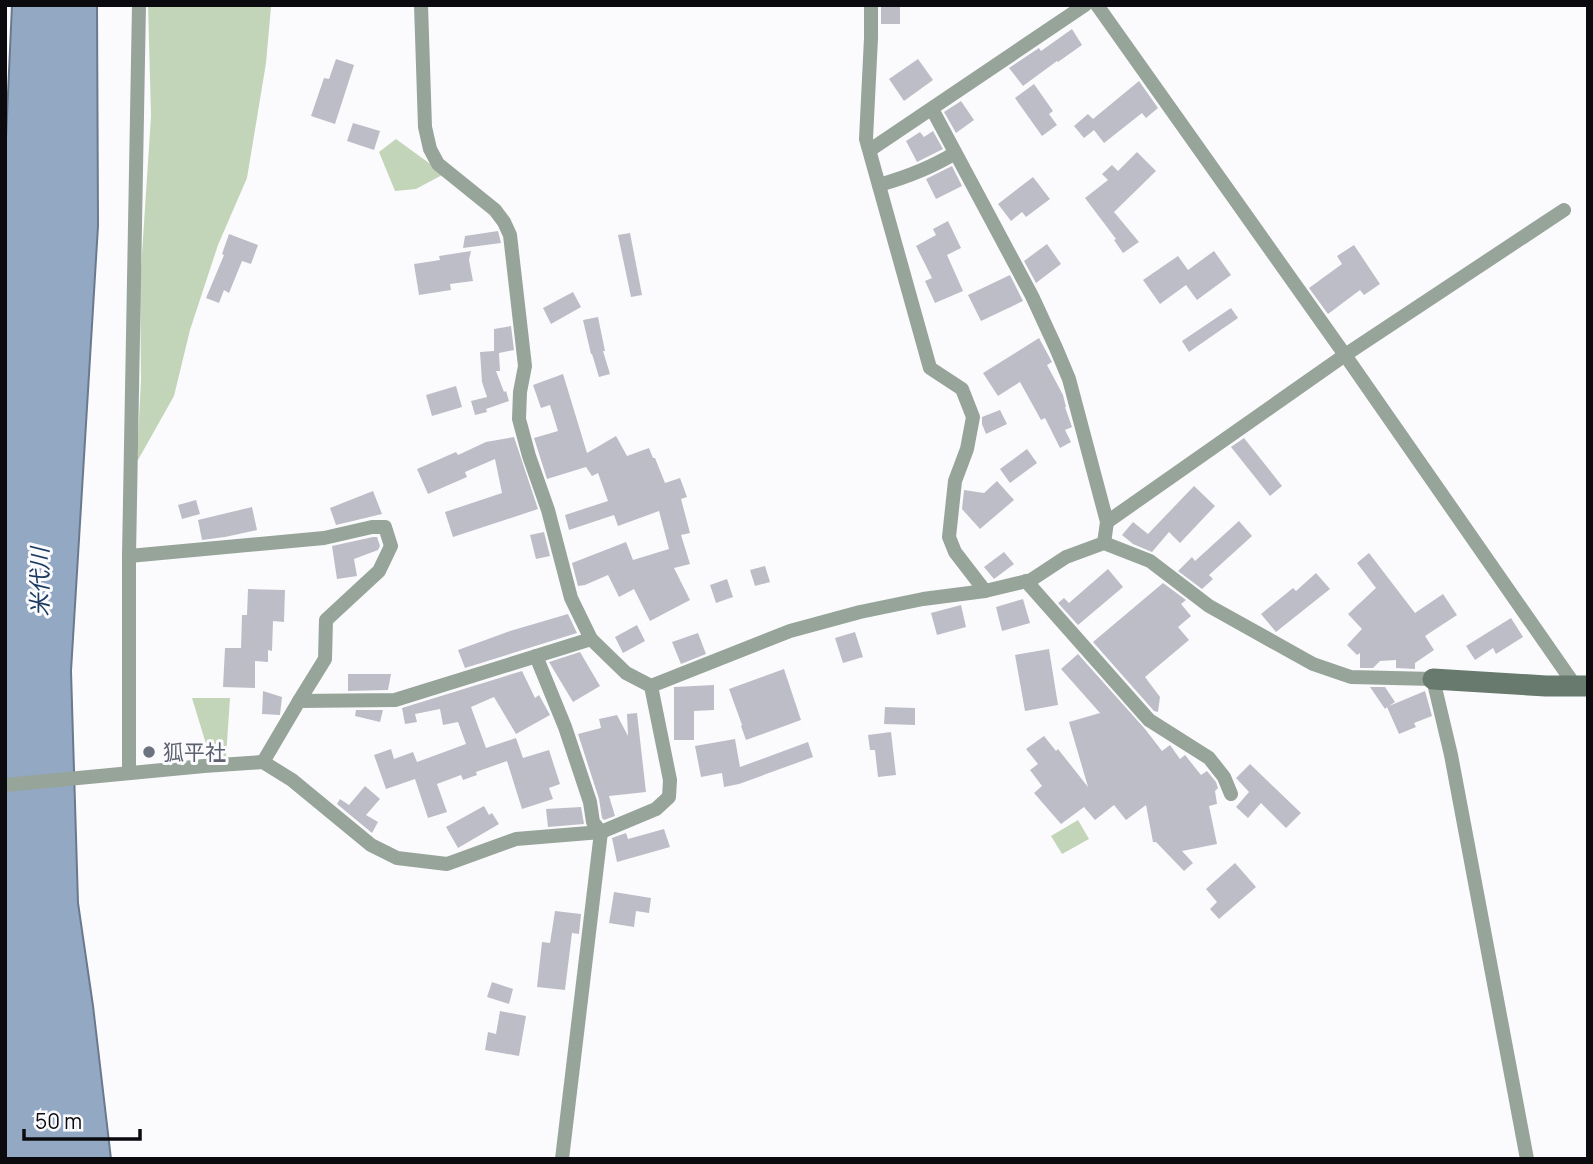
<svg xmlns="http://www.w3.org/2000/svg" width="1593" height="1164" viewBox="0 0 1593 1164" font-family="Manrope,'Noto Sans JP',sans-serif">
<rect width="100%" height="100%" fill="#fbfbfe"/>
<g fill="#c3d5b9">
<polygon points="148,5 271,5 271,7 266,63 247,178 218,245 190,330 174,396 138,460 137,459 141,379 140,284 151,116"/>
<polygon points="396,139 444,174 416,189 395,191 379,152"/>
<polygon points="192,698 230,698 226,757 210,757"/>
<polygon points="1078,820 1089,839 1062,854 1051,836"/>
</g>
<polygon fill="#93a8c3" stroke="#6a798d" stroke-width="2" points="12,5 97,5 98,226 71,671 78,903 93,1006 111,1159 5,1159 5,160"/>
<g fill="#bdbdc8">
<rect x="881" y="5" width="19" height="19"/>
<polygon points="1072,29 1082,45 1058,62 1057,61 1023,86 1009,68 1039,48 1041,51"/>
<polygon points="336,59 354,65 335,124 311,116 324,78 329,79"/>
<polygon points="918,59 933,80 904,101 889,79"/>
<polygon points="1139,81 1158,108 1146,118 1142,113 1104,143 1094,130 1084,138 1074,126 1088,114 1093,119"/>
<polygon points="1034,84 1053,111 1049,114 1057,125 1042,136 1015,98"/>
<polygon points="961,101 974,120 956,133 944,112"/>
<polygon points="353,123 380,131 374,150 347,141"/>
<polygon points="933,131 943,149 917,162 906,141 920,132 924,137"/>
<polygon points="1137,152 1156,171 1114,212 1139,242 1123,253 1114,240 1116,239 1085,198 1108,180 1102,174 1112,165 1118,171"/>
<polygon points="952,166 962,186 936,199 926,179"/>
<polygon points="1033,177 1050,199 1026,217 1022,212 1011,221 998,204"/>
<polygon points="948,221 961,248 947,255 963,291 935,303 925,281 932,278 916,246 936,235 933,229"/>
<polygon points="498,231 501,243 463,248 465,236"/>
<polygon points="630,233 642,295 631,297 618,235"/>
<polygon points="229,234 258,245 251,264 242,261 229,293 224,290 219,303 206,298 224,255 222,254"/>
<polygon points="1047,244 1061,264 1036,283 1024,261"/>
<polygon points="1354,245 1380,284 1364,295 1360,290 1328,314 1309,288 1342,264 1337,256"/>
<polygon points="471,251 469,260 473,281 450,284 451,290 419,295 414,264 440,260 439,256"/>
<polygon points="1214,251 1231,275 1197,300 1186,285 1160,304 1143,280 1178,256 1188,270"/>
<polygon points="1010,275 1023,301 981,321 968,295"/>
<polygon points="573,292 581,307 551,324 543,308"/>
<polygon points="1231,308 1238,318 1189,352 1182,341"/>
<polygon points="598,317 605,351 603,351 610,374 599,377 592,354 591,354 583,320"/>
<polygon points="511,326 514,350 499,353 500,371 496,371 504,392 506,391 509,401 486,409 487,412 475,415 471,401 487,397 482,382 480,352 494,351 494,329"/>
<polygon points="1039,338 1052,362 1047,365 1063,395 1066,407 1065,407 1072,427 1065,430 1071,442 1060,448 1045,418 1041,420 1020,382 998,396 983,373"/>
<polygon points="563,374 587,453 616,436 627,456 649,448 653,458 655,458 665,483 680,478 687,497 681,499 690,533 681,535 690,564 674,568 690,600 650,621 634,589 619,597 608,575 585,585 578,586 572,563 626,542 633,560 669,549 659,511 618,526 614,515 569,530 565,515 608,501 598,473 592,476 586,467 547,479 534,438 558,431 550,405 541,408 533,385"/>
<polygon points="456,386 462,407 432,416 426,395"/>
<polygon points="1000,410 1007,424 986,434 982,424 982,417"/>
<polygon points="514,437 538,509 453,537 445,512 502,493 495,459 465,472 467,477 428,494 417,469 456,452 458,455 486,442"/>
<polygon points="1244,438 1282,486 1270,496 1231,447"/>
<polygon points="1027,449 1037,463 1010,483 1000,469"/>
<polygon points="997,481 1014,500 980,529 962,509 964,490 984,493"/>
<polygon points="1194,486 1215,506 1180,543 1169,532 1152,552 1133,544 1122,535 1133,522 1148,534"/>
<polygon points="373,491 382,514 336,525 330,508"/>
<polygon points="196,500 200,514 182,519 178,505"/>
<polygon points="252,507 257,530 225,537 202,540 198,520"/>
<polygon points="1239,521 1252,536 1209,575 1213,579 1202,589 1178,571 1192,557 1195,561"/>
<polygon points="544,532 550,556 536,559 530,535"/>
<polygon points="373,537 377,537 380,546 378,550 354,559 357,576 337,579 332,546"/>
<polygon points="1004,552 1014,564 994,579 984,567"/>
<polygon points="1369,553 1415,613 1443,594 1457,615 1425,636 1434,650 1415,663 1415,669 1396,668 1396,660 1380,661 1373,668 1360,668 1360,653 1357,655 1347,645 1362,629 1348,614 1376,588 1357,563"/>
<polygon points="765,566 770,582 755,586 750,570"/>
<polygon points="1108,569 1123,587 1078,625 1058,603 1064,598 1069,603"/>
<polygon points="1316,573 1330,589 1276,632 1261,614 1293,588 1296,591"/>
<polygon points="727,579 733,597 716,603 710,585"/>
<polygon points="1163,583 1186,600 1181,604 1191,616 1178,627 1189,640 1145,677 1160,697 1158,712 1154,711 1093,642"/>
<polygon points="248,589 285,590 284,622 273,621 272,651 268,650 268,662 255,661 255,688 223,687 225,648 241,648 242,615 247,615"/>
<polygon points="1023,599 1030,623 1002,631 996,607"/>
<polygon points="961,605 966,627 937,635 931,613"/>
<polygon points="568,614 577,633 465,668 458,650 510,631"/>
<polygon points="1511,618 1523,637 1496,654 1493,648 1475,660 1466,646"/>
<polygon points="637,625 645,641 623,653 615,637"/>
<polygon points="855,632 863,657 843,663 835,638"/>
<polygon points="698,633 706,654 681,664 672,642"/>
<polygon points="1049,649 1058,705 1025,711 1015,655"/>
<polygon points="580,652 600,686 573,702 549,662"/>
<polygon points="1078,654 1145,729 1162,751 1170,745 1180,759 1185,755 1201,775 1207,771 1216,782 1218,788 1215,791 1217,804 1209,806 1217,844 1182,851 1193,863 1184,871 1156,842 1153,842 1146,805 1126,820 1114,805 1095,820 1084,807 1061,824 1034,793 1042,786 1030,770 1038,764 1026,749 1044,736 1056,751 1058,749 1088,787 1069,722 1100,713 1061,669"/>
<polygon points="784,669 801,720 746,740 741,726 742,725 729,689"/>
<polygon points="522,671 535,698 539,695 550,715 516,734 494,697 471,707 486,748 516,738 523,758 549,750 560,784 549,788 553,799 522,809 507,761 476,772 477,775 463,780 461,775 437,784 447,812 428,818 415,779 386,789 374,755 391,749 394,759 413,752 417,762 466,744 458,722 443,725 440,709 415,714 417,722 405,724 402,708"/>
<polygon points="348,674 391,674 388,690 348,691"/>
<polygon points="714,685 714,710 694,711 694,740 674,740 674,687"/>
<polygon points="1370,687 1385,687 1395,702 1389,706 1425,691 1432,716 1414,723 1416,727 1399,734 1387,707 1385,709"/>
<polygon points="263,691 282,697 280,715 262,714"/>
<polygon points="885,707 915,708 915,725 884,724"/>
<polygon points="356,710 383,710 380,722 355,716"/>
<polygon points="637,713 646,792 609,796 615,816 604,820 602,818 599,799 578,734 601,728 599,719 617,715 628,736 627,714"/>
<polygon points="891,732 896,775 878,777 875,750 870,750 868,735"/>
<polygon points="735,739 740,767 808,742 813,757 739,784 724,787 722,773 701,777 695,746"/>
<polygon points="1250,764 1301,813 1286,828 1261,803 1248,818 1236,807 1249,792 1236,778"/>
<polygon points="365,786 380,799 366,815 378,822 372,833 337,804 340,799 349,805"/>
<polygon points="484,806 489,815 492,813 499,824 458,848 446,827"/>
<polygon points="581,807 584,824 548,827 546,809"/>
<polygon points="664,829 670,847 617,862 612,838 626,833 628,839"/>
<polygon points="1235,863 1256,887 1219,919 1210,909 1217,902 1206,889"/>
<polygon points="614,892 651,898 649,913 636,911 634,927 609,923"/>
<polygon points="555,911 581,914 579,934 572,933 565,990 537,987 542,942 550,943"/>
<polygon points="492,982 513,989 509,1004 487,997"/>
<polygon points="500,1011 526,1016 519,1056 485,1050 488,1032 496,1034"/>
</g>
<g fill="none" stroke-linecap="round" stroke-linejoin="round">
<g stroke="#97a49a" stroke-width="14">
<polyline points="421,5 425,127 430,149 438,164 495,210 504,222 510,235 525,366 520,392 519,419 529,456 548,510 571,598 591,639 626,673 651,686 790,631 860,612 923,599 985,591 1031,580 1066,557 1104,543 1150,561 1209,606 1313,664 1351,677 1433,679 1451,755 1527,1159"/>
<polyline points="871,5 871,38 866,139 930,368 962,389 973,417 967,449 955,481 949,537 955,552 985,591"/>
<polyline points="1097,5 1345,355 1576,687"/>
<polyline points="932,109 1032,296 1056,348 1069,379 1107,522 1104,543"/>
<polyline points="870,150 1085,5"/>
<path d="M879,185C907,177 931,168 955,153"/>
<polyline points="1107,522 1345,355 1564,210"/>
<polyline points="129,556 324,538 372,527 385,527 391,546 379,571 326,620 325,659 299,701"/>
<polyline points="1026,581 1149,720 1209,758 1224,777 1231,794"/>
<polyline points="536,656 565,727 590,802 593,822 601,832 562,1159"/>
<polyline points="263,762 299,701 395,700 591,639"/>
<polyline points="129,773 129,556 139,5"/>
<polyline points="5,785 204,766 263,762 292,780 371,845 397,858 447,864 516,839 601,832 656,809 669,797 670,780 651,686"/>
</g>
<polyline stroke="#677a6d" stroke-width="21" points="1433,679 1546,686 1588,686"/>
</g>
<circle fill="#6b7280" stroke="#fbfbfe" stroke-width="2.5" cx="149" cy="752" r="7"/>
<g text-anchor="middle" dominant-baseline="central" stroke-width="6" stroke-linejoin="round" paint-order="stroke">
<g font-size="21" fill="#5b616d" stroke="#fbfbfe" text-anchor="start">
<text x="163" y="752">狐平社</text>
</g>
<g font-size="23" font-style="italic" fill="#1a3a5f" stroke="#fbfbfe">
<text transform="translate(39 582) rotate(-90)">米代川</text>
</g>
</g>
<rect width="1593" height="1164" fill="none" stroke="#0b0b0f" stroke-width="14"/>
<path d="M24 1129v10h116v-10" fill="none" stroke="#0b0b0f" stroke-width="3.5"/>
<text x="35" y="1129" font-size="21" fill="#0b0b0f" stroke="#fbfbfe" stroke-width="5" paint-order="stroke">50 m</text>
</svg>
